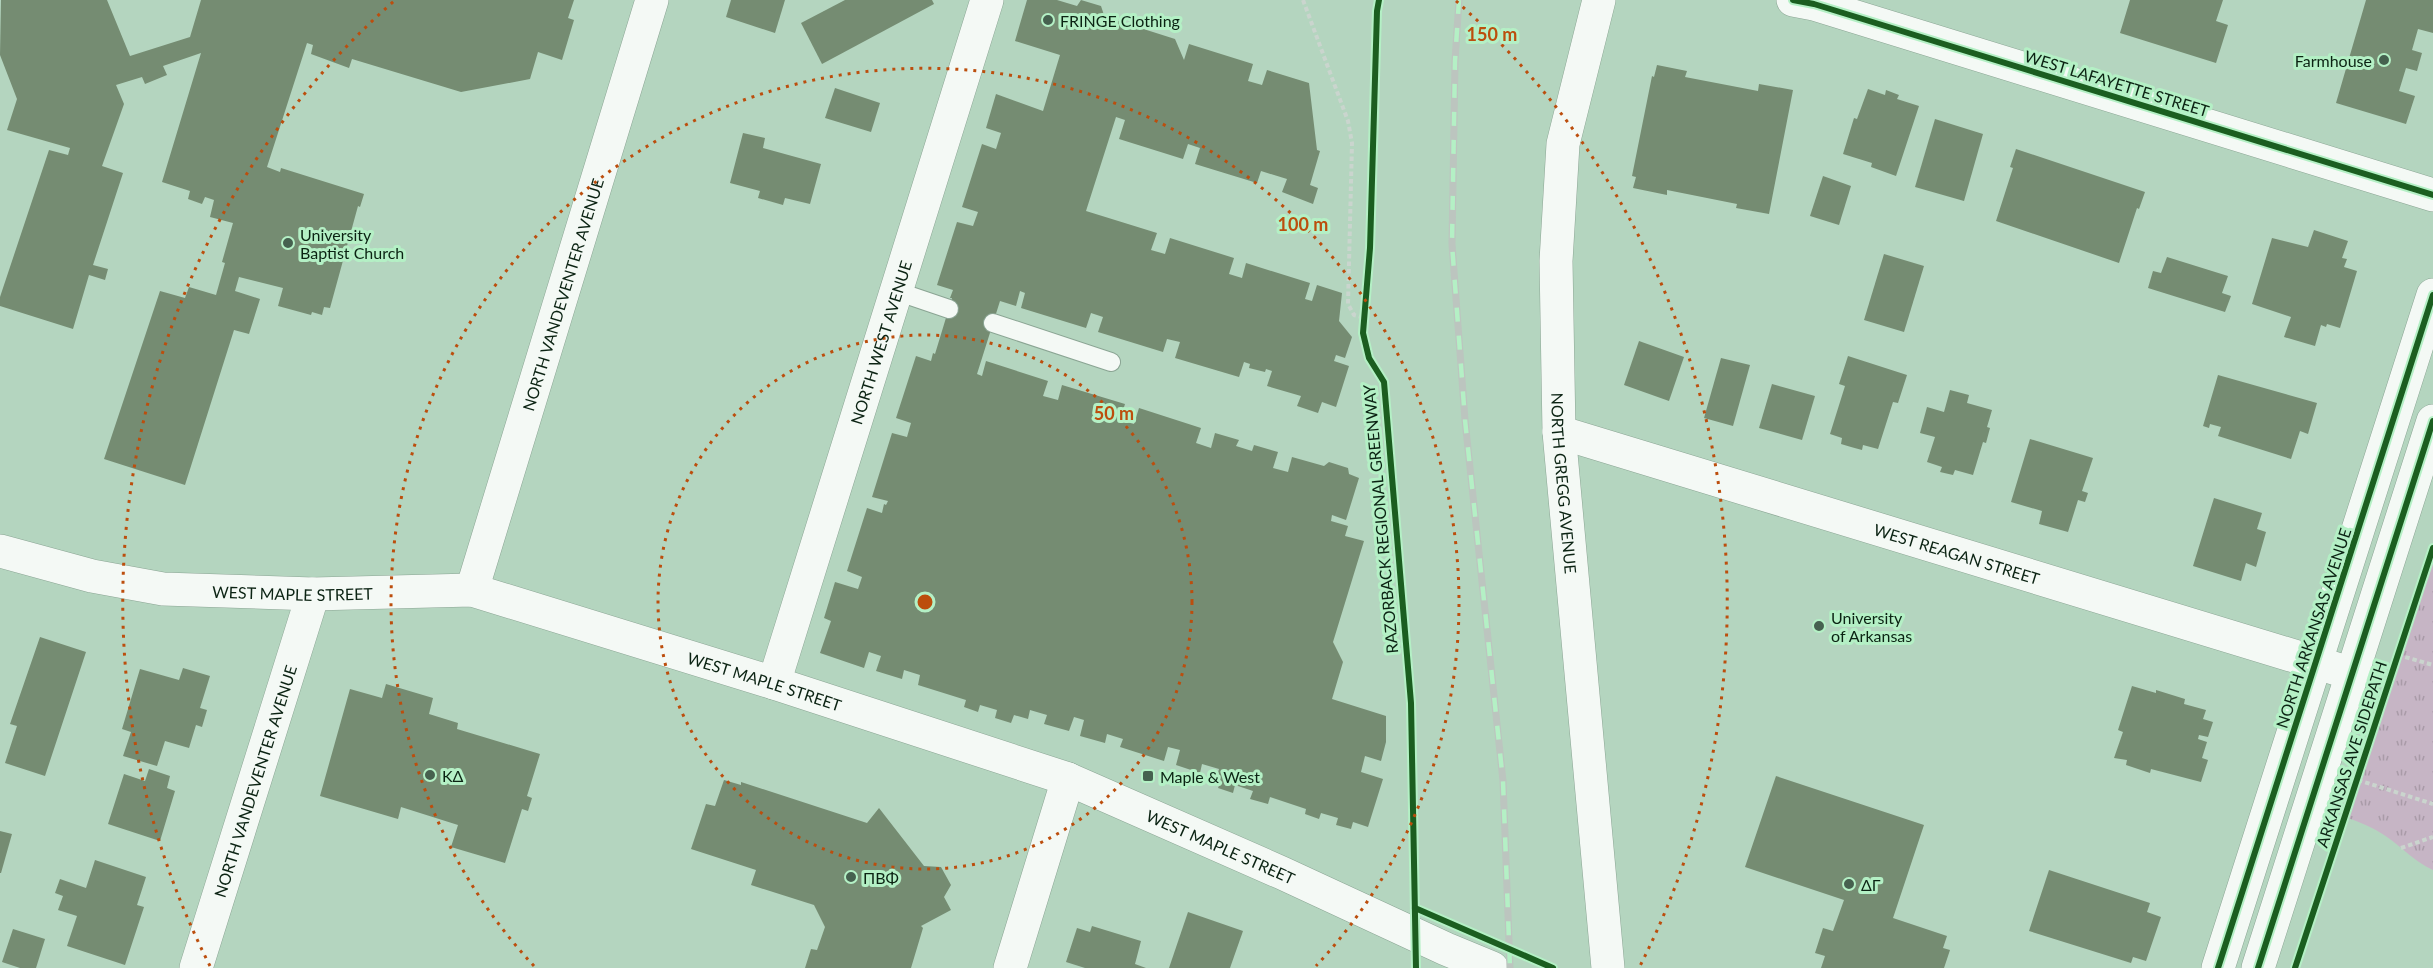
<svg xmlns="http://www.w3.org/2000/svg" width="2433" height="968" viewBox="0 0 2433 968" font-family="Lato,sans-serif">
<defs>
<pattern id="grass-tufts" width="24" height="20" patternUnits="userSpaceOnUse" patternTransform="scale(1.5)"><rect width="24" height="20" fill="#c6b5c5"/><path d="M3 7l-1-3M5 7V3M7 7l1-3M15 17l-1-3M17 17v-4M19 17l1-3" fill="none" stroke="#a99ba8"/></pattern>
</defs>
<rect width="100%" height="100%" fill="#b4d5bf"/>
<path fill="url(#grass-tufts)" d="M2433,548V870C2415,862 2403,848 2387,837C2374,828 2360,822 2345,817Z"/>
<g fill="#758c72">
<polygon points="1,0 107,0 130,56 190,37 201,0 574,0 568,18 574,20 562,60 538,52 530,79 461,92 352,59 349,68 311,54 313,45 307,43 267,167 280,172 281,168 364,194 360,207 358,206 330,308 324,307 322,315 312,312 311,315 278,306 283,288 239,277 235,291 260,299 249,334 234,330 185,485 104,459 160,291 185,298 189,287 216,295 225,263 222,262 233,223 210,217 214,200 205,197 202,204 188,199 190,191 162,182 201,53 163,66 167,75 145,84 142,77 116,85 124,104 102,166 123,173 93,265 108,269 105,280 89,275 73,329 0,306 0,297 49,150 68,155 70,148 7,130 17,99 0,55"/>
<polygon points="731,0 785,0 775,33 726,17"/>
<polygon points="845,0 932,0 934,4 822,64 801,23"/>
<polygon points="1027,0 1057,0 1077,6 1081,0 1101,6 1109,30 1112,19 1175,39 1184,60 1189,44 1253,64 1248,81 1262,85 1267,70 1309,83 1317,150 1320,151 1310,185 1318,188 1313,204 1282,192 1287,179 1261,171 1257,183 1195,164 1200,148 1188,144 1183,159 1119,139 1125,120 1116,117 1086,211 1157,233 1151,250 1165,254 1170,238 1234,258 1229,274 1242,278 1246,263 1310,283 1305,299 1312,301 1317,285 1342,293 1339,321 1352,337 1345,358 1336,355 1334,361 1349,366 1336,407 1322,402 1318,413 1297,406 1301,396 1267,386 1272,371 1266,369 1265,372 1249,368 1250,364 1244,362 1239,377 1175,358 1180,342 1167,339 1163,352 1098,332 1103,317 1091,313 1086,328 1021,308 1025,293 1020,291 1016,306 1000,301 977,374 982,376 986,361 1048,381 1043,396 1058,400 1062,385 1125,404 1120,420 1134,424 1139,408 1201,428 1196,443 1211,448 1215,433 1239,440 1236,446 1252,451 1254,445 1278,452 1273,468 1288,472 1292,457 1324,466 1329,462 1348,468 1349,474 1359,478 1346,520 1332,515 1331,521 1348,526 1345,536 1364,541 1333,642 1343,662 1332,699 1386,716 1386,742 1381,761 1365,756 1361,772 1383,779 1368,827 1353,822 1351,829 1336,825 1338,818 1321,813 1319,819 1305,814 1306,809 1270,797 1268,804 1250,799 1253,791 1235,785 1233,793 1218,788 1221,781 1216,780 1219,769 1202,764 1200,773 1176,765 1180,750 1168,747 1164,761 1120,747 1123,739 1107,734 1105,743 1080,736 1084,720 1074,717 1069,731 1044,724 1047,715 1030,710 1028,719 1014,715 1011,723 995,718 997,710 980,705 978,712 964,707 966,700 918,685 920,675 904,670 902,679 876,671 881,656 869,652 864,668 820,653 831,621 824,618 835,582 858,589 862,577 847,571 867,508 882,513 884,504 886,505 888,501 872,497 892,433 907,437 911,423 896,418 916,356 931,361 933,353 935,354 952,298 950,298 953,290 937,285 957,222 973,226 978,212 962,207 982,144 996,149 1001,133 986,128 996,94 1043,111 1060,55 1015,41"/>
<polygon points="2130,0 2223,0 2216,21 2228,25 2216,63 2120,33"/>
<polygon points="2366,0 2433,0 2433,33 2418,29 2412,50 2422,53 2417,71 2406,68 2399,91 2415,96 2406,124 2336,103"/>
<polygon points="1657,65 1687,71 1685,77 1758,91 1759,84 1793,90 1769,214 1736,208 1737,204 1667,190 1667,195 1633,188 1636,177 1632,176 1652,76 1654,77"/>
<polygon points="835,88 880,103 871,132 825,118"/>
<polygon points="1868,89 1885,95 1886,90 1899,95 1897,99 1919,106 1896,176 1871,167 1872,163 1843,154 1854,118 1857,119"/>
<polygon points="1935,119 1983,134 1964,201 1915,187"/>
<polygon points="743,133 765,138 763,148 821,164 810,204 785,198 783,205 758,198 760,191 730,183"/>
<polygon points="2016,149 2145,192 2139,209 2137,208 2119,263 1996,221 2013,168 2010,167"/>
<polygon points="1823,176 1851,186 1839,225 1810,216"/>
<polygon points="2314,230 2348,241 2342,258 2347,259 2344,267 2357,271 2340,328 2327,324 2326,327 2321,325 2315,346 2284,337 2291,317 2252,304 2272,238 2308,247"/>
<polygon points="1884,254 1924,266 1904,332 1864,320"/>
<polygon points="2167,257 2228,276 2222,293 2231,296 2225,312 2148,288 2153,271 2161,273"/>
<polygon points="1639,341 1684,357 1669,401 1624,385"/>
<polygon points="1848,356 1907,375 1898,403 1893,402 1878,449 1863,445 1862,450 1851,447 1841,444 1842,438 1830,434 1845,386 1839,384"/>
<polygon points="1721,358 1750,365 1733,426 1704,418"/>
<polygon points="2218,375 2317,403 2308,434 2300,431 2291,459 2218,436 2221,427 2210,424 2209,428 2203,426"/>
<polygon points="1772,384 1815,396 1802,440 1759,428"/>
<polygon points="1950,390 1969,395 1967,403 1992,410 1987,427 1990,428 1986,443 1983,442 1973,475 1955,470 1953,475 1940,472 1942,467 1927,462 1935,437 1920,433 1927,407 1944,412"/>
<polygon points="2030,439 2093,458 2082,491 2088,493 2085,502 2078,500 2068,532 2039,524 2042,511 2011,502"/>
<polygon points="2214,498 2262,513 2257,529 2266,532 2256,567 2246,563 2241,581 2193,566"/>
<polygon points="40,637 86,652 45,776 5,763 17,726 10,724"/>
<polygon points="183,668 210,676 200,708 207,710 202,727 196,725 189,748 165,741 157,766 123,756 131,732 122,729 140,669 179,680"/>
<polygon points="386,684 433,698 429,714 458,723 457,729 540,754 527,796 532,798 528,811 522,809 505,863 451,847 458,825 401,807 398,819 320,796 350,689 382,698"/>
<polygon points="2132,686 2156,693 2156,690 2185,699 2184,704 2206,710 2203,719 2213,722 2208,737 2199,735 2198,739 2207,742 2202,758 2208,760 2201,782 2151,769 2150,773 2126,765 2127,760 2114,758 2123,732 2118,730"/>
<polygon points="149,769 170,776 167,788 175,791 160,841 108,824 124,774 145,781"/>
<polygon points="1776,776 1924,825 1893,918 1947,936 1943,948 1950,950 1944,968 1821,968 1825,956 1815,953 1823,928 1833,931 1844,900 1745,867"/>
<polygon points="724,780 741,785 741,782 867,823 879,808 924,866 941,867 951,885 944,897 951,910 921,926 923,928 911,968 805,968 811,949 817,950 825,927 814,905 751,885 756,870 691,849 706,804 715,806"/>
<polygon points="0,831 12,834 1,873 0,873"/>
<polygon points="95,860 146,877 137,905 144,907 125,965 67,946 77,916 58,910 63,896 55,893 60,879 86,888"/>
<polygon points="2049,870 2150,903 2147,912 2161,917 2146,961 2133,957 2131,963 2029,931"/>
<polygon points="1188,912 1243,931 1230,968 1169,968"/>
<polygon points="1092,926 1141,941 1135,964 1146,968 1085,968 1066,962 1077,928 1090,932"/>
<polygon points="13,929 45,939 36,968 20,968 2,962"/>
</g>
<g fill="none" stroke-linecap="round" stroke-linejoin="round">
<defs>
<g id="service">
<polyline points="896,291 949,309"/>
<polyline points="993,323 1111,362"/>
</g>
<g id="minor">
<path id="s1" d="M1599,0L1563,144L1556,261L1559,432L1608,968"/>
<path id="s2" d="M1559,432L2353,674"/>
<path id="s3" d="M472,590L652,0"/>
<path id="s4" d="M774,683L987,0"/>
<path id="s5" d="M196,968L313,594"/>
</g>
<g id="tertiary">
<polyline points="1793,0 1814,4 2433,195"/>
<path id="s6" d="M0,551L92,576L163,589L313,594L472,590L774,683L1068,779L1282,873L1446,949L1492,968"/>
<polyline points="1010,968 1068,779"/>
<polyline points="2218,968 2433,295"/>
<polyline points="2258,968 2433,421"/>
</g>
</defs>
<use href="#service" stroke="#8ba594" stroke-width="20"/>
<use href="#minor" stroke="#8ba594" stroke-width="34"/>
<use href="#tertiary" stroke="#8ba594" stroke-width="34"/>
<g stroke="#cad5ce" stroke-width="4" stroke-dasharray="4.5 3" stroke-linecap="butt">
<polyline points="1303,0 1348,121 1352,143 1348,304 1354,315 1365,318"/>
<polyline points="2398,655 2433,665"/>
<polyline points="2358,780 2433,804"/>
<polyline points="2401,848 2433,837"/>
</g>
<use href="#service" stroke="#f4f9f5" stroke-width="18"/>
<use href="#minor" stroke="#f4f9f5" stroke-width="33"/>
<use href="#tertiary" stroke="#f4f9f5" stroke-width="33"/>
<defs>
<polyline id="rail" points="1459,0 1455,61 1452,244 1465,420 1503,781 1510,968"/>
</defs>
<use href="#rail" stroke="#bcc5bf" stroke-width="7"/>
<use href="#rail" stroke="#b4f0c5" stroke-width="4.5" stroke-dasharray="14" stroke-linecap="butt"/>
<defs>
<g id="cycleway">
<polyline points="1379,0 1377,11 1370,248 1363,333 1369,358 1384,382 1411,703 1416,968"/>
<polyline points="1793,0 1814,4 2433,195"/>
<polyline points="1415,908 1553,968"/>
<polyline points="2218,968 2433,295"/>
<polyline points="2258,968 2433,421"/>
<polyline points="2295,968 2433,548"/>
</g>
</defs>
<use href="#cycleway" stroke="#b4f0c5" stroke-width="10"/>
<use href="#cycleway" stroke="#1b5e20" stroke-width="6"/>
</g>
<g fill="none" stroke="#bc4e0d" stroke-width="3" stroke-dasharray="3 6">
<circle cx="925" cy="602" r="267"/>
<path d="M534 966A534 534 0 1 1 1316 966"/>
<path d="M210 966A802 802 0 0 1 394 1M1456 1A802 802 0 0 1 1640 966"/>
</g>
<g fill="#46614f" stroke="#b4f0c5" stroke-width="2">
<circle cx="1048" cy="20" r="6"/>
<circle cx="2384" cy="60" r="6"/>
<circle cx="288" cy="243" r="6"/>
<circle cx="1819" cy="626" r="6"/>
<circle cx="430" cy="775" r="6"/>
<rect x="1142" y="770" width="12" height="12" rx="3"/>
<circle cx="851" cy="877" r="6"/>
<circle cx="1849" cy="884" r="6"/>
</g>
<g text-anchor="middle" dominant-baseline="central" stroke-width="6" stroke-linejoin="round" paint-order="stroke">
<g font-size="16" fill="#0b2313" stroke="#b4f0c5" text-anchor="start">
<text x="1060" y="20">FRINGE Clothing</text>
<text x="2372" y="60" text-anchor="end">Farmhouse</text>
<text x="300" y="234">University<tspan x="300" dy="18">Baptist Church</tspan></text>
<text x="1831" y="617">University<tspan x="1831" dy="18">of Arkansas</tspan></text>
<text x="442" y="775">ΚΔ</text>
<text x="1160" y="776">Maple &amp; West</text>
<text x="863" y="877">ΠΒΦ</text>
<text x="1861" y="884">ΔΓ</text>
</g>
<g font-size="16" fill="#0b2313" stroke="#b4f0c5">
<text transform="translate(2117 83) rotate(17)">WEST LAFAYETTE STREET</text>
<text stroke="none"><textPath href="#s3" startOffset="309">NORTH VANDEVENTER AVENUE</textPath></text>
<text stroke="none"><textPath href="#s4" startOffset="357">NORTH WEST AVENUE</textPath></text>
<text stroke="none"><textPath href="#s1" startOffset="488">NORTH GREGG AVENUE</textPath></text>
<text transform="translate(1380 519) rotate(-95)">RAZORBACK REGIONAL GREENWAY</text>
<text stroke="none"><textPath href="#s2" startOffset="416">WEST REAGAN STREET</textPath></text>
<text stroke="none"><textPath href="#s6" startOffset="297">WEST MAPLE STREET</textPath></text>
<text transform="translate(2313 628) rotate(-72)">NORTH ARKANSAS AVENUE</text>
<text stroke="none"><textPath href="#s6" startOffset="783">WEST MAPLE STREET</textPath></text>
<text transform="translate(2351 754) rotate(-72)">ARKANSAS AVE SIDEPATH</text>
<text stroke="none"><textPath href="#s5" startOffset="196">NORTH VANDEVENTER AVENUE</textPath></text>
<text stroke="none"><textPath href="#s6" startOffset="1269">WEST MAPLE STREET</textPath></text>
</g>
</g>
<circle cx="925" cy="602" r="9" fill="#bc4e0d" stroke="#b4f0c5" stroke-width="3"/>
<g font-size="18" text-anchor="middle" font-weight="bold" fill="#bc4e0d" stroke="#b4f0c5" stroke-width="6" stroke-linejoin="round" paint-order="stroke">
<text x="1492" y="41">150 m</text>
<text x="1303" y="231">100 m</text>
<text x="1114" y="420">50 m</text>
</g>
</svg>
